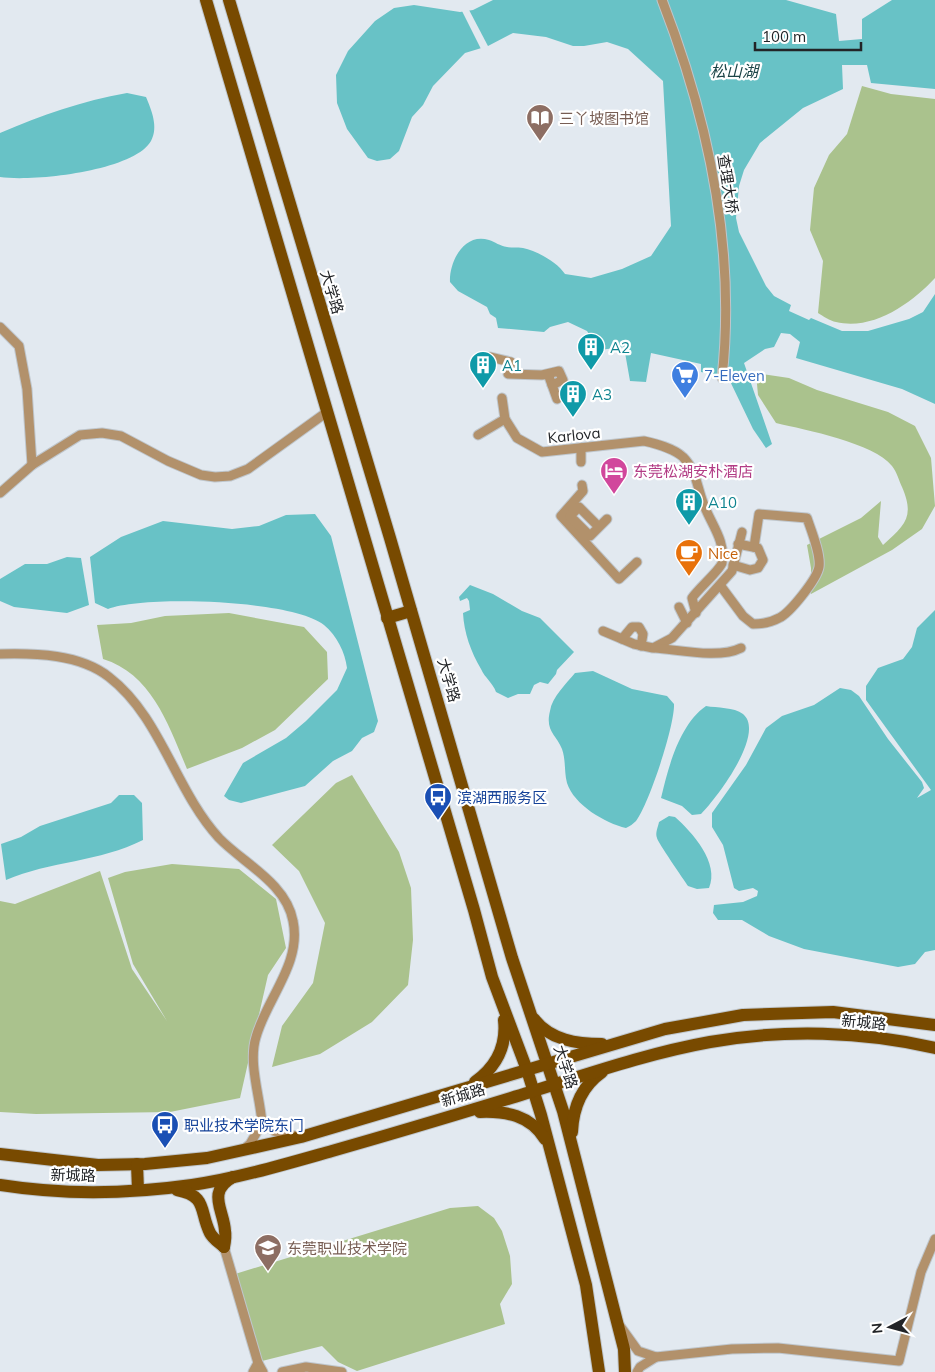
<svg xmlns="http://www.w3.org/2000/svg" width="935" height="1372" viewBox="0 0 935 1372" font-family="Mulish,'Noto Sans SC',sans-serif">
<rect width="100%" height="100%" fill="#e2e9f0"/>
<g fill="#aac28d">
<path d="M862,86L891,94L935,99V278C912,303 873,331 836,322C830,321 823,316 818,313L823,261L810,230L814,188L829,155L847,134Z"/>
<path d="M756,373L789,378L817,390L888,412L915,426L931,458L935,506L922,529L892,550L811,594V568L807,545L861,518L881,501L878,537L883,545C905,525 915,517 902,487C899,481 897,472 892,466C874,443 806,430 776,423L758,395Z"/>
<path d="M229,613L304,627L327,652L328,679L275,730L242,748L187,769C169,726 152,674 103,659L97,625L131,623L165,616Z"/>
<polygon points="352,775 399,852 411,888 413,940 408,985 372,1022 320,1054 272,1067 282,1026 313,983 325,923 299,871 272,845 336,783"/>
<polygon points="172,864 239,869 276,899 286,948 268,975 240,1098 170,1112 36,1114 0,1112 0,901 15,904 100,871 132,969 167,1021 133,964 108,878 125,872"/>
<polygon points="478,1206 494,1218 502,1231 510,1256 512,1284 500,1304 505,1324 357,1371 338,1362 322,1346 258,1362 235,1274 450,1208"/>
</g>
<g fill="#68c2c6">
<path d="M493,0H786L836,14L839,41L862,39V19L892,0H935V89L871,83L867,65H842L843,89L803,108L760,143L744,170L739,186L736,218L739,232L766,286L774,296L791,305L789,311L809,320L811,318L842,331H868L909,319L923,312L935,294V404L902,389L796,358L800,342L790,334L781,333L774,347L765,349L744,363L772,444L766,448L753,429L728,377L701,372V364L651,353L646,382L630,381L624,347L599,350L587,331L568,322L550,327L544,332L498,328L496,318L490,314L487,307L458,291L450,282C449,262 464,232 489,240C495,242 500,246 507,247C512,248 517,247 523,248C537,251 557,262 565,274L591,278L622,269L651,256L671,226L663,81L628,49L607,42L584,46H573L546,37L513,33L488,46L465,53L433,86L423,105L412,117L399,151L390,159L377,161L368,158L347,129L337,103L336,75L348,51L375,21L394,8L414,5L460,12L473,10Z"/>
<path d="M127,93L146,97C151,109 159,127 151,141C134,171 33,182 0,177V133C42,115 82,101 127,93Z"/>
<path d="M315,514L331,536L378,721L374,732L362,738L352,751L333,761L305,786L241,803L229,800L224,796L243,763L286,738L306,721L337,690L347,668C345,652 337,636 324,625C294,600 145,595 108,609L95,603L90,557L121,537L163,521L232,529L259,526L286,515Z"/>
<polygon points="67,557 81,558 89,605 67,613 14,607 0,601 0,579 25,564 47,564"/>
<path d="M470,585L493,594L522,611L540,618L574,652L557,670L556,674L548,684L540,682L534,685L530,694H518L508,698L496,692C493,683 485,678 481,669C471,652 464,633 463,613L470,610L469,601L467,598L460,601L459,597Z"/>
<polygon points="935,610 935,950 925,952 915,964 898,967 804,949 769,936 742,920 718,920 713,913 714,905 743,902 757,896 758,891 753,888 739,891 734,888 723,845 712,827 712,813 746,765 766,728 782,716 814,705 840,688 851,690 859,696 888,739 922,782 924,788 917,798 931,790 866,700 866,686 878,668 903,659 912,647 917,628"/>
<path d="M593,671L632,689L667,696L674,704C675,725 649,804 636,821C633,824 630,826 626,828C605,823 574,805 567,783C564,772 566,760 562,749C556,734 545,731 550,711C552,697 566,684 575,673Z"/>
<path d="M706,706C717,708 734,707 743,714C766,733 717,798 701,814L692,815L682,806L661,798L662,794C669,765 680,724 706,706Z"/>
<path d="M119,795H134L142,803L143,840C100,862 50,861 6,880L1,844L21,837L40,826L111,803Z"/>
<path d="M669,816L675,817C692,832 720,863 709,888L697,889L688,886C684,880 657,841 657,838C655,833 658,827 659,822Z"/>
</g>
<polygon fill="#e2e9f0" points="468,8 489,48 482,51 461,9"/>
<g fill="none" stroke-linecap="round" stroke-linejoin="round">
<defs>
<g id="street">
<path d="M662,0C709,121 736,249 722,378"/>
<polyline points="0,327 19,346 27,389 32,465"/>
<polyline points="490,357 511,362 508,374 542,375 559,371 563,380 552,385 548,374"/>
<polyline points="552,385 557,399"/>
<path d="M502,398L505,419L517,438L542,452L644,441C657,444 673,448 683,457C697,471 697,488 704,505C711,524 726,541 722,563C720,570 698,589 692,598L696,613"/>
<polyline points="478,435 505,419"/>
<polyline points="581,448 581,462"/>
<polyline points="582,485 583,491 561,516 619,579 637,562"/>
<polyline points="0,493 32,465 80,435 102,433 121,436 168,461 201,475 215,477 230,476 248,469 327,412"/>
<polyline points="599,527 579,507 570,516 590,536 607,519"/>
<polyline points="733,565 750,570 758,568 763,560 758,548 738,544"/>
<path d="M720,585L743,616L753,624C763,624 770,623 779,618C790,613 817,579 819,567C821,554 811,530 807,518L759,514L754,547"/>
<polyline points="679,607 687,623"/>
<polyline points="603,631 634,644 653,648 672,638 732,571 742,532"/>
<polyline points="622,639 632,627 639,627 643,634 641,646"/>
<path d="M655,648C680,650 719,659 741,648"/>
<path d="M0,654C35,653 80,654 109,677C161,717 175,790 219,838C243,863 286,883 293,921C302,963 267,998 256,1037C248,1063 260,1096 262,1123"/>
<polyline points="244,1149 250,1144 262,1123 274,1131 296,1136"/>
<polyline points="224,1247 258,1363"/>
<polyline points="620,1326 638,1351 656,1357 732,1349 778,1348 899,1361 921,1272 935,1239"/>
<polyline points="253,1372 258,1363 263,1372"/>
<polyline points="282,1372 306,1367 342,1372"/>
<polyline points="637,1372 640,1367 656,1357"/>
</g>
<g id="primary">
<polyline points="206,0 474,910 492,977 527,1070 541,1115 586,1285 599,1372"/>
<polyline points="229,0 390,538 512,958 563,1111 624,1349 625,1372"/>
<polyline points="387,618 411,611"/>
<path d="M534,1019C550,1040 577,1044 602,1044"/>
<path d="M475,1082C496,1067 507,1047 504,1020"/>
<path d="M480,1112C506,1111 530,1115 545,1139"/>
<path d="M572,1132C573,1108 582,1086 602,1072"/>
<polyline points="0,1154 98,1165 145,1164 207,1158 301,1137 665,1029 743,1015 833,1012 935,1025"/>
<polyline points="137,1164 138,1190"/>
<path d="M0,1185C63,1195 128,1194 192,1185C239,1178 286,1164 332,1151C392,1134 452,1116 511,1098C577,1078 643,1054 710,1042C783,1029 863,1031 935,1048"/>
<path d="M177,1190C208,1196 199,1211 210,1233C213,1239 220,1243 224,1247"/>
<path d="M224,1247C225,1242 226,1236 225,1231C224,1210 206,1192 233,1177"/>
</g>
</defs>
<use href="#street" stroke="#bfc6cc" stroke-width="11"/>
<use href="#primary" stroke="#bfc6cc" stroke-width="14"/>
<use href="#street" stroke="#b2916b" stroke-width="9"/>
<use href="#primary" stroke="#784a00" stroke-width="12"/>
</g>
<defs>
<symbol id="library-pin" viewBox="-11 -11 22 30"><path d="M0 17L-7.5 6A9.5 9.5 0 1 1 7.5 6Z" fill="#8d6e63" stroke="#fff"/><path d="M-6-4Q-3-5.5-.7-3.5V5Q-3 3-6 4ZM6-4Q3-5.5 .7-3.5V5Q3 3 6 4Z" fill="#fff"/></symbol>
<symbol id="building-pin" viewBox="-11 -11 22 30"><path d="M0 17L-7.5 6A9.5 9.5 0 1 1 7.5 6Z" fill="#0f9aa8" stroke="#fff"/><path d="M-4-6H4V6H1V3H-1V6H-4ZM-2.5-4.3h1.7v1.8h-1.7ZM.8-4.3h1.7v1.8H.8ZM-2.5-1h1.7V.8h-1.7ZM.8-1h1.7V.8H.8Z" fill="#fff"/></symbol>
<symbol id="supermarket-pin" viewBox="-11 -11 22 30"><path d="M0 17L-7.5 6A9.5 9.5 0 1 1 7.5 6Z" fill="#3f7fe0" stroke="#fff"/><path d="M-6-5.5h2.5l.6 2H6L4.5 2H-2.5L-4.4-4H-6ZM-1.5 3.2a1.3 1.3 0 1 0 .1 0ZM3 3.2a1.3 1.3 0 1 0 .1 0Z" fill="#fff"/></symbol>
<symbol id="hotel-pin" viewBox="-11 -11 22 30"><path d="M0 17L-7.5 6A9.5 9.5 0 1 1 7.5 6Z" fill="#d1479c" stroke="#fff"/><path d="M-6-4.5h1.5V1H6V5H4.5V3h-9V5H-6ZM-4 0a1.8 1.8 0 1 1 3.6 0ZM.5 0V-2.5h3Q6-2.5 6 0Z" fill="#fff"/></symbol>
<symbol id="cafe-pin" viewBox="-11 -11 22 30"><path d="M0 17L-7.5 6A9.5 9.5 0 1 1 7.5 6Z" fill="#e8710a" stroke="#fff"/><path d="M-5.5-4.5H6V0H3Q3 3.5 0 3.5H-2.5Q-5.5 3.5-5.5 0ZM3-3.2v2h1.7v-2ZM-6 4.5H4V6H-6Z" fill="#fff"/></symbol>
<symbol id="bus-pin" viewBox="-11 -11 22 30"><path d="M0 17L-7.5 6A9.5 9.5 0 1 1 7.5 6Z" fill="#1a4fb4" stroke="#fff"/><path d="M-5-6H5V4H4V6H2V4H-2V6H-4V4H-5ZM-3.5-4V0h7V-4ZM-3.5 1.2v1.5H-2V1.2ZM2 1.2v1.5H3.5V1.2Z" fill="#fff"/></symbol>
<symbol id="university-pin" viewBox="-11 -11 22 30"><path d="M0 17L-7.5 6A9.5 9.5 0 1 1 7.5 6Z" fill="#8d6e63" stroke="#fff"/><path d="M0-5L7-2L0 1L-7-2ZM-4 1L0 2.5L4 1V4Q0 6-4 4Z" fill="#fff"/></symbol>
</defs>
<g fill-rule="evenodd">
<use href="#library-pin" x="524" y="102" width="32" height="43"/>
<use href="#building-pin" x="575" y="331" width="32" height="43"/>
<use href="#building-pin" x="467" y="349" width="32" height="43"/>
<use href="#supermarket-pin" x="669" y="359" width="32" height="43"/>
<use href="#building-pin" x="557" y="378" width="32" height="43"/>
<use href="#hotel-pin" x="598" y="455" width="32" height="43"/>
<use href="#building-pin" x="673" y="486" width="32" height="43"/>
<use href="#cafe-pin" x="673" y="537" width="32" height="43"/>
<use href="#bus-pin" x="422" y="781" width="32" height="43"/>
<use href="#bus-pin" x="149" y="1109" width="32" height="43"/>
<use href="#university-pin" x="252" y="1232" width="32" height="43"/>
</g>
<g text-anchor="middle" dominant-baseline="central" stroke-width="4.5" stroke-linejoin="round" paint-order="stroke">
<g font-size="15" fill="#785e54" stroke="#fff" text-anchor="start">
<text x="559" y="118">三丫坡图书馆</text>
<text x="287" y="1248">东莞职业技术学院</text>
</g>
<g font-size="15" fill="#222427" stroke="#fff">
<text transform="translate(728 184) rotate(81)">查理大桥</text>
<text transform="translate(332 292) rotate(73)">大学路</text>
<text transform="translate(574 435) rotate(-6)">Karlova</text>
<text transform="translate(449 680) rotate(74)">大学路</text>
<text transform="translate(864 1022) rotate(5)">新城路</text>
<text transform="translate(566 1067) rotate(72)">大学路</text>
<text transform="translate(463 1095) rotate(-17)">新城路</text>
<text transform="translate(73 1175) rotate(1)">新城路</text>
</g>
<g font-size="15" fill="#0d838f" stroke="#fff" text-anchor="start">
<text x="610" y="347">A2</text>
<text x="502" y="365">A1</text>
<text x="592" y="394">A3</text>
<text x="708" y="502">A10</text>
</g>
<g font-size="15" fill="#366cbe" stroke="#fff" text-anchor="start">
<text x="704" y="375">7-Eleven</text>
</g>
<g font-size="15" fill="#b23c85" stroke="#fff" text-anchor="start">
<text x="633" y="471">东莞松湖安朴酒店</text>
</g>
<g font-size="15" fill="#c56008" stroke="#fff" text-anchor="start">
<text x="708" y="553">Nice</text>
</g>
<g font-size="15" fill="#164399" stroke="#fff" text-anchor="start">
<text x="457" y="797">滨湖西服务区</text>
<text x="184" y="1125">职业技术学院东门</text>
</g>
<g font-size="16" font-style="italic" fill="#1c4548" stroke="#fff">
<text x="734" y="71">松山湖</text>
</g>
</g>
<g transform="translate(890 1327) rotate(264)" stroke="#ffffff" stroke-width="4" paint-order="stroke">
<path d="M0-4L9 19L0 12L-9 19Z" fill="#222427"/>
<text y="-8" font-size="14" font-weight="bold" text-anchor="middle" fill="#222427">N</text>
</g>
<path d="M755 42v8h106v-8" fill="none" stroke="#222427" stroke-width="2.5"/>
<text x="762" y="42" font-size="15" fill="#222427" stroke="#ffffff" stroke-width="4" paint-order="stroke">100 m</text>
</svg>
